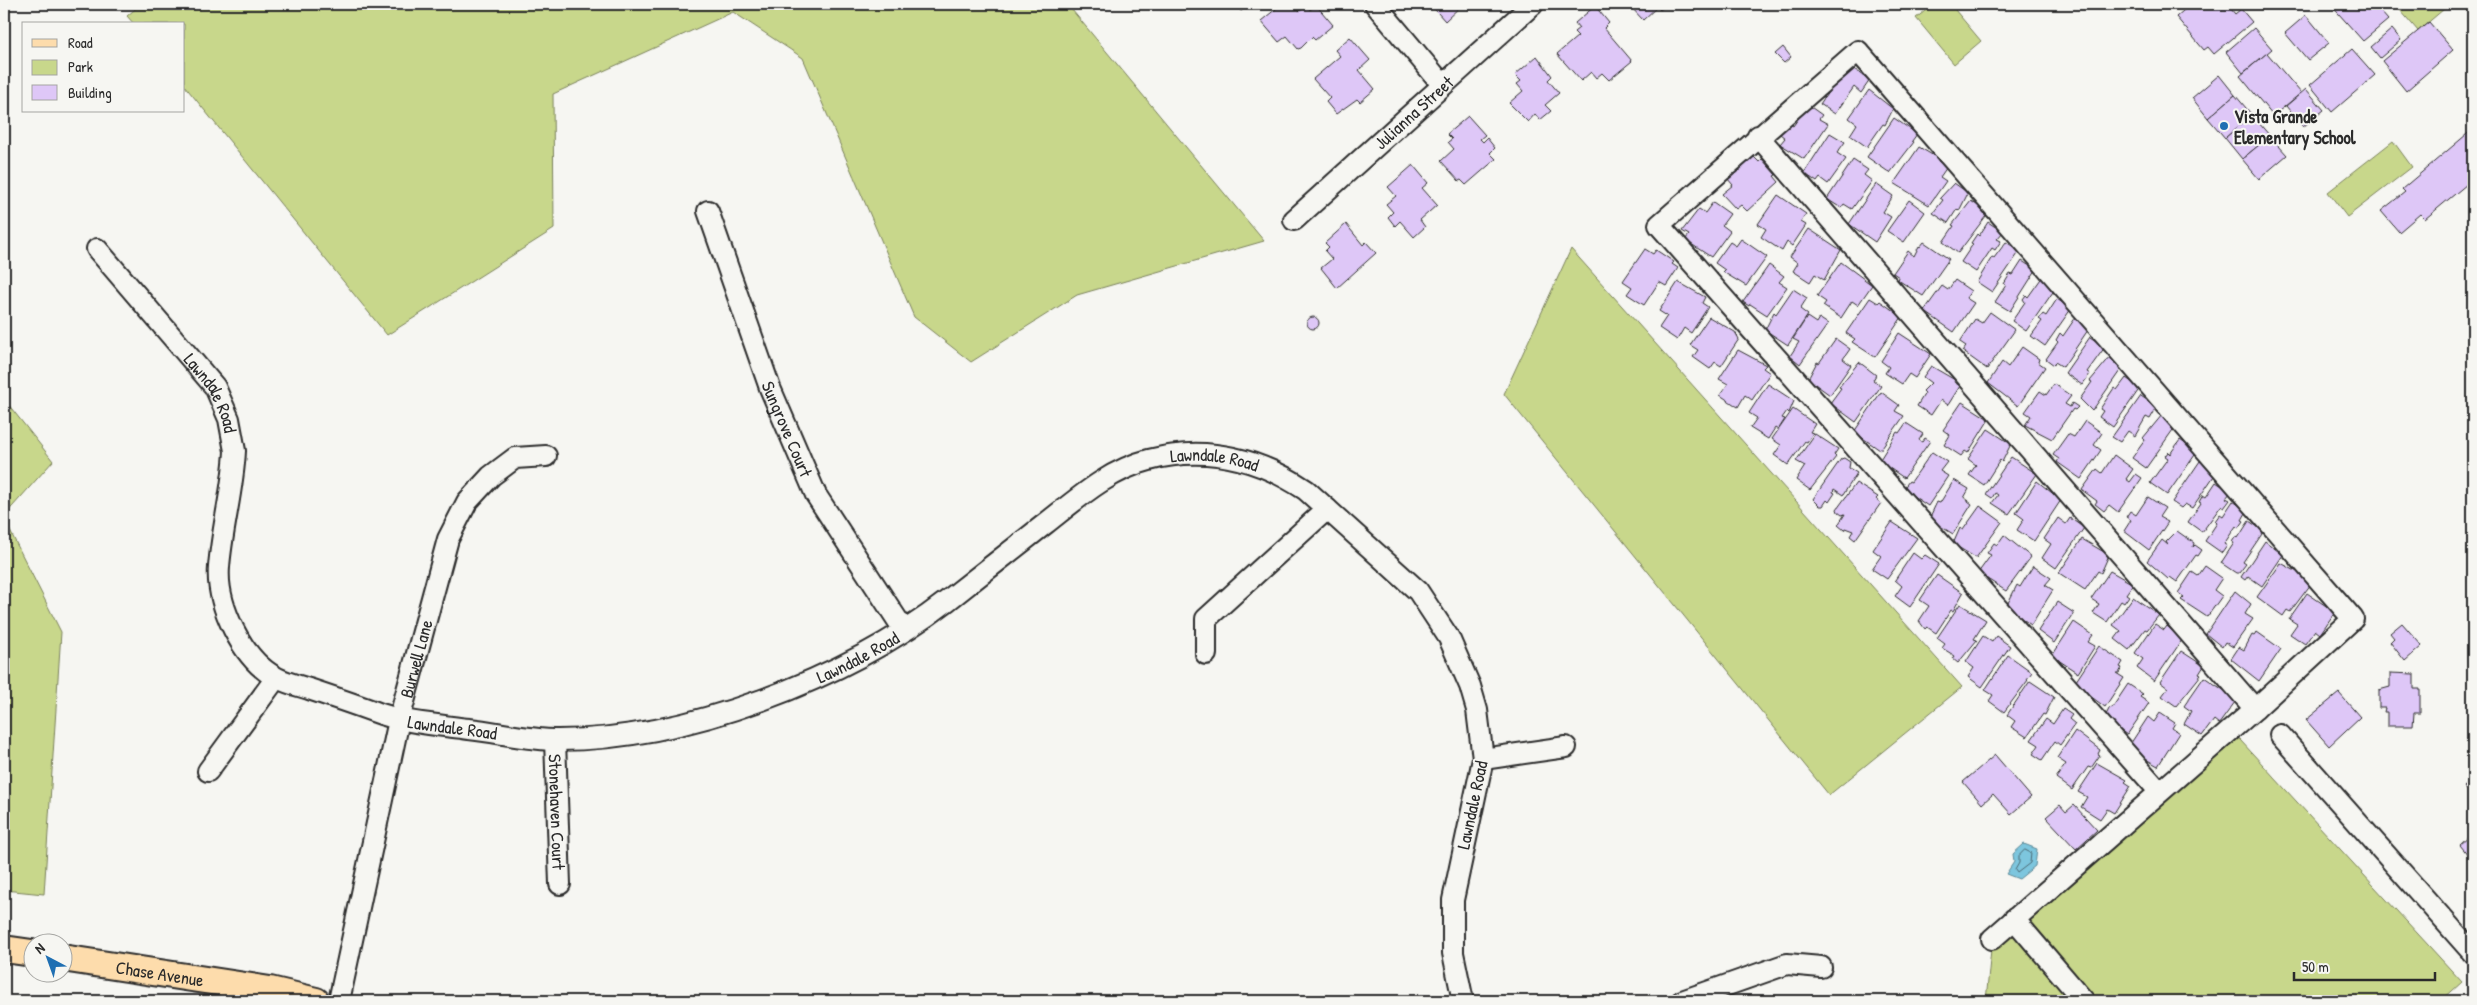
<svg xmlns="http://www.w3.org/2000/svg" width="2477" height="1005" viewBox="0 0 2477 1005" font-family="'Patrick Hand',sans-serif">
<rect width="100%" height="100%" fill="#f6f6f2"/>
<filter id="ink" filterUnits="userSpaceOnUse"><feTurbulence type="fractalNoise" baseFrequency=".02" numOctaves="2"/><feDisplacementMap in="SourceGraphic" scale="10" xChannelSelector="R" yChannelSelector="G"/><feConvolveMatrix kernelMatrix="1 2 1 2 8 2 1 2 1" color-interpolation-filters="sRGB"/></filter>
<g filter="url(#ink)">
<g fill="#c8d78b" stroke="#7a815b">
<polygon points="141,4 1067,4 1264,241 1077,295 971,362 914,317 803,58 733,12 553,94 554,229 387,335 184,85 184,24 134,24 127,16"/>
<polygon points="1934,4 1950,4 1981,41 1954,64 1916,18"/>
<polygon points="2395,4 2439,4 2444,9 2418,31"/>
<polygon points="2393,141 2412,167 2347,217 2328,192"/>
<polygon points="1571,249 1962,687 1829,795 1504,394"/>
<polygon points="4,399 53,461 4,516"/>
<polygon points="4,519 61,632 44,894 4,890"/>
<polygon points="2230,729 2462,982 2441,1001 1986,1001 1992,939"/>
</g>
<polygon fill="#7dc6de" stroke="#5c8896" points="2024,844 2037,849 2035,866 2019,879 2006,874 2014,862 2013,854"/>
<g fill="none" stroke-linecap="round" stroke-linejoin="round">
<polygon stroke="#4c6973" stroke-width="1" points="2025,850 2031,853 2030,863 2017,873 2015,870 2019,863 2019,856"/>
</g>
<g fill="#dec7f7" stroke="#2b2b2b">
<polygon points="1239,4 1249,4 1241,11 1236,6"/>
<polygon points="1282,4 1294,4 1300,11 1306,6 1310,10 1316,5 1333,25 1315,40 1312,37 1301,48 1298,49 1287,36 1279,42 1261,21"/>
<polygon points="1430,4 1463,4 1445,21"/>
<polygon points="1621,4 1668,4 1660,10 1657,7 1643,20 1631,7 1627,11"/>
<polygon points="2191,4 2227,4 2235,14 2241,9 2252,22 2214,54 2208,47 2204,50 2176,17"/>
<polygon points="2330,4 2374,4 2388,20 2363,41"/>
<polygon points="1595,6 1609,23 1604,28 1632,61 1609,80 1602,73 1596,78 1591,72 1581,81 1557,54 1578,36 1574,32 1579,28 1575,23"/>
<polygon points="2306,15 2329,43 2308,60 2285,33"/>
<polygon points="2429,22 2453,50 2406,91 2382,61"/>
<polygon points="2254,28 2272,49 2243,73 2226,52"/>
<polygon points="2392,29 2401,40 2380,58 2371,47"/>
<polygon points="1350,37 1370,60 1359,70 1375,89 1360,102 1357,99 1336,114 1326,102 1330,98 1313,79 1340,56 1335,50"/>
<polygon points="1783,47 1791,57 1784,63 1775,54"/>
<polygon points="2352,49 2375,75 2332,112 2310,85"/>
<polygon points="2267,53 2301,93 2273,116 2240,76"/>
<polygon points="1537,56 1552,76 1548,80 1559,93 1545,105 1551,111 1540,120 1535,114 1528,122 1509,103 1523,91 1517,84 1521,81 1515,75"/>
<polygon points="1848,65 1870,80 1861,93 1854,87 1835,114 1820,104 1831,88 1829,87"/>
<polygon points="2219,75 2235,95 2208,118 2192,98"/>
<polygon points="2306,89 2324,110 2303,127 2286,106"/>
<polygon points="1869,90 1893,109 1885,125 1883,124 1867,147 1850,135 1857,124 1849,118"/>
<polygon points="2235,95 2252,115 2225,138 2208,118"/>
<polygon points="1808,105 1822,115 1819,119 1828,124 1804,159 1780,144 1785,138 1780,134 1787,122 1793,126"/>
<polygon points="2252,115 2270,136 2242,159 2225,138"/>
<polygon points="1468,116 1485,135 1480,139 1483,142 1487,138 1495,148 1490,153 1496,159 1466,185 1461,180 1459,181 1441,161 1454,149 1448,142 1452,139 1447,134"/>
<polygon points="1894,118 1917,134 1912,141 1914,142 1890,173 1867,157"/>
<polygon points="2473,129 2473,179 2425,219 2420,214 2399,232 2381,211 2405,192 2402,189"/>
<polygon points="1830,133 1845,142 1837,153 1846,159 1828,184 1820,178 1817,182 1804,173"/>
<polygon points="2270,136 2287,155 2259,179 2242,159"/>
<polygon points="1919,147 1939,159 1938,161 1947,167 1940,177 1946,181 1929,205 1894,183"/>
<polygon points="1752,155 1759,162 1762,159 1776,175 1774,176 1779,182 1747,211 1741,205 1736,209 1722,194 1733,185 1727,178"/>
<polygon points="1853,160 1868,170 1864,175 1872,181 1852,209 1844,204 1841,208 1827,199"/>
<polygon points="1413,165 1428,183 1422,188 1437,205 1420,220 1425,227 1414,237 1400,221 1395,226 1388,217 1393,212 1386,204 1396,196 1388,187"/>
<polygon points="1954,183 1968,193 1959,211 1957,209 1948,223 1933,213 1943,200 1940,198"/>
<polygon points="1876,184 1893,196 1883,212 1891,217 1875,242 1849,224"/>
<polygon points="1778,195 1806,214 1801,222 1806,225 1792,246 1787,242 1782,251 1761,237 1766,229 1758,224"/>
<polygon points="1909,200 1925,212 1904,242 1887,231"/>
<polygon points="1971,201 1987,212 1984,215 1986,216 1958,253 1943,242 1954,226 1952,225"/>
<polygon points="1713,202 1730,214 1722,225 1730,231 1711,257 1685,240 1689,235 1682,231 1699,209 1705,213"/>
<polygon points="1988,222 2003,232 1997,239 2001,241 1995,250 1992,248 1976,272 1961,262 1973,244 1971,243 1977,234 1979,236"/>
<polygon points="1346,224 1363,245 1366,242 1376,253 1337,288 1321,268 1332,259 1325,251 1329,247 1325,243"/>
<polygon points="1809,229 1841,250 1824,280 1815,274 1810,282 1793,271 1798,263 1790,257"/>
<polygon points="1741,239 1767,257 1746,286 1723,272 1725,270 1715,263 1730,242 1736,246"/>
<polygon points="1924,242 1949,259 1923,296 1898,280 1899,277 1893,273 1908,251 1914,256 1919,246 1920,247"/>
<polygon points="2006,242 2020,251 1992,292 1977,282 1992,257 1994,258"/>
<polygon points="1645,249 1653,254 1656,250 1674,262 1672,264 1678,268 1666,286 1659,282 1644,305 1627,294 1632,287 1623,281"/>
<polygon points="2022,261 2036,270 2010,311 1995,302 2006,285 2004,284 2010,274 2013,275"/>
<polygon points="1841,262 1872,285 1858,305 1852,301 1841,318 1823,306 1826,302 1817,296"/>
<polygon points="1769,265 1784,276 1779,282 1787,287 1767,315 1750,304 1749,306 1743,302"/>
<polygon points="2043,276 2055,289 2026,331 2012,321 2025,302 2023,299 2026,295 2028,297"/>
<polygon points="1955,280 1971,291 1966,298 1974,303 1954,332 1924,311 1942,286 1948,290"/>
<polygon points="1678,282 1705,297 1702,303 1708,307 1691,333 1684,328 1677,340 1659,328 1667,316 1659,311"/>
<polygon points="1793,289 1807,298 1800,309 1808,315 1788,345 1765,330 1774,312 1776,314"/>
<polygon points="1870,298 1878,303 1880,301 1902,317 1875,357 1852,342 1855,339 1846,333"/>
<polygon points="2057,299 2071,309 2045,346 2031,336 2042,321 2039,319 2043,314 2046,316"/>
<polygon points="1990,312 2015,330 1987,369 1962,351 1966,346 1960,342 1975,319 1982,323"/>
<circle cx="1313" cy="323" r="6"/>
<polygon points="1709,317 1735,332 1739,339 1721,366 1715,362 1710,369 1693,357 1698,350 1690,345"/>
<polygon points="1807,317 1816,323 1819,318 1828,324 1800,364 1790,356 1799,342 1793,339"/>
<polygon points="2076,317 2088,330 2063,367 2055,362 2054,365 2046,359 2058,342 2056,340 2060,333 2063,336"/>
<polygon points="1899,333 1931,354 1915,378 1909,374 1902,384 1885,373 1889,367 1881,361"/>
<polygon points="2090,337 2105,347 2087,372 2090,374 2082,385 2065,373"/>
<polygon points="1836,339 1850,349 1843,359 1851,365 1830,395 1808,379 1817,362 1819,363"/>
<polygon points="2022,347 2039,359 2038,362 2045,367 2018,406 1988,383 2002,362 2008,367"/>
<polygon points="1738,350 1766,365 1763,368 1770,373 1752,400 1745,395 1738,407 1720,395 1728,384 1719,379"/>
<polygon points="2111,356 2122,368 2092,411 2080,399 2092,382 2090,381"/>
<polygon points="1859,362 1876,375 1873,380 1881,386 1856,422 1830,403 1841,388 1839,387"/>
<polygon points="1931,366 1955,380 1954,382 1960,386 1948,405 1941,400 1931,415 1917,406 1925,393 1923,391 1931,383 1923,377"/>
<polygon points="2126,378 2140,388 2113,427 2099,417 2103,411 2100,409 2114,388 2117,390"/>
<polygon points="1768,384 1794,401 1789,413 1787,411 1782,418 1785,419 1778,430 1775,428 1768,439 1750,428 1757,418 1749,413"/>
<polygon points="2054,384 2071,396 2065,404 2070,407 2072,403 2078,407 2075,410 2073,409 2052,439 2025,425 2031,416 2025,412 2040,391 2046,395"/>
<polygon points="1881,392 1899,405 1895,411 1904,416 1880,450 1854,432"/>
<polygon points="2141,396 2157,407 2150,419 2146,417 2135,436 2128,431 2120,442 2112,437"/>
<polygon points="1962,402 1987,418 1988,421 1968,453 1965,451 1961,456 1944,445 1950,435 1943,430"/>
<polygon points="1793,409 1815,424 1810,432 1813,433 1807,442 1805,441 1788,465 1774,455 1781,445 1772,439"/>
<polygon points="2162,415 2175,427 2146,468 2132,458 2145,440 2143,438"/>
<polygon points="2085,421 2102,433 2094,445 2101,450 2081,479 2057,462 2059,459 2053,455 2068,434 2074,437"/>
<polygon points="1906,423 1923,434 1919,440 1922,442 1925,438 1930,441 1904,478 1879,461 1897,432 1899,433"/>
<polygon points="1988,429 2011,444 2002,462 2000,460 1984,485 1969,475 1976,465 1968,459"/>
<polygon points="1815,434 1838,449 1834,455 1836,457 1810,490 1796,480 1805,466 1796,461"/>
<polygon points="2180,440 2197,452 2167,495 2150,483 2168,458 2165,456 2168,452 2170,454"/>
<polygon points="1932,452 1947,462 1940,471 1948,476 1928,506 1903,489 1909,481 1911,482"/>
<polygon points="2114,455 2133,469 2126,479 2130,482 2136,474 2142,478 2118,512 2109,505 2104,511 2095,504 2097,501 2082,490 2097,469 2102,473"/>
<polygon points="2011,457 2037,474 2009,514 1992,503 1998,495 1995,493 1992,498 1986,494"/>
<polygon points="1844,458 1850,462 1849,468 1857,473 1843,495 1834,489 1833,492 1835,493 1829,502 1827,500 1823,506 1820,506 1813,499 1841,459"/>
<polygon points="2200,461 2216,473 2192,508 2185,504 2181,508 2172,502"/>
<polygon points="1954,480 1969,489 1964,498 1972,504 1953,534 1929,519 1937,502 1940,503"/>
<polygon points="2037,481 2061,500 2034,541 2017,530 2024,519 2016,513"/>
<polygon points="2216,482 2231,492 2226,498 2230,500 2224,508 2221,506 2202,532 2188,522 2201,503 2199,502 2203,495 2206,497"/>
<polygon points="1856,483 1878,497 1876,499 1881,503 1855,540 1850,536 1853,531 1845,528 1844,530 1838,525 1845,514 1842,515 1838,512 1837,509"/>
<polygon points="2148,497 2165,508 2159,517 2168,522 2149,550 2124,531 2131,520 2126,517 2130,511 2136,515"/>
<polygon points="2233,501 2247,511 2242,520 2244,521 2239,528 2236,526 2224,544 2227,546 2222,553 2205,541 2217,523 2215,521 2220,514 2223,516"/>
<polygon points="1980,506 2002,522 1976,558 1953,544 1960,528 1963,530"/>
<polygon points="2058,518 2066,524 2070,518 2084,528 2056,568 2042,558 2051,544 2044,539"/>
<polygon points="2249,521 2264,531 2243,562 2246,564 2239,573 2236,573 2221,563 2234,543 2232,542 2236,536 2238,538"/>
<polygon points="1892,522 1917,538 1887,579 1872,569 1881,556 1873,550"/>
<polygon points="2177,531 2194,543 2193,547 2195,545 2202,550 2198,556 2196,555 2177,582 2170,577 2168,579 2147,561 2162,540 2168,545 2166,542"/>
<polygon points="2004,535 2031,557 2006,591 1978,573 1991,555 1987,553 1994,543 1997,545"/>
<polygon points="2082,539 2109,555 2101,573 2098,571 2085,590 2059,573"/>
<polygon points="2265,541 2283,555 2262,586 2248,576 2245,580 2241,577"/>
<polygon points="1913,553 1921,559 1925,555 1939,564 1910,607 1895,596 1902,586 1895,580"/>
<polygon points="2281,563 2301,574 2311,584 2290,612 2287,610 2283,616 2257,597"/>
<polygon points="2033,566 2051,578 2045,585 2053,590 2031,625 2006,607 2017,585 2020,587"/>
<polygon points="2205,566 2222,578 2214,590 2222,596 2207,617 2181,600 2184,597 2178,593 2192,572 2198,576"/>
<polygon points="2110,571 2133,584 2126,594 2129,596 2124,603 2121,601 2107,622 2093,613 2099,604 2091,599"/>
<polygon points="1937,575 1963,593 1953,611 1951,610 1936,633 1927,627 1925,629 1919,621 1929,606 1920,600"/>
<polygon points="2235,591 2251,604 2245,614 2253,619 2233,647 2225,642 2222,647 2206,634"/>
<polygon points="2307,593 2335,612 2320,634 2315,630 2305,644 2290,634 2297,624 2289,619"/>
<polygon points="2133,597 2159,615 2147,630 2145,629 2129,650 2115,639 2121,631 2113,625"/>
<polygon points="2057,602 2074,613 2054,643 2038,631"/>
<polygon points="1960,604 1986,620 1974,639 1977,640 1958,663 1953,659 1955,656 1942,648 1945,644 1937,638"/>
<polygon points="2074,622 2093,635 2088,642 2095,646 2078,673 2052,656"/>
<polygon points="2402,623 2422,646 2405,661 2390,642 2394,638 2390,633"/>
<polygon points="2155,624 2164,630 2167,626 2182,640 2154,681 2137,668 2143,659 2135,653"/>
<polygon points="2257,632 2281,649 2259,681 2231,659 2239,647 2244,650 2252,635 2254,636"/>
<polygon points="1983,636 1992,642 1996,636 2010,646 1982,687 1968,677 1974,668 1966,662"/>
<polygon points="2099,646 2123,662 2120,667 2122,668 2119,673 2116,673 2124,678 2105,707 2074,684"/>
<polygon points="2181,651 2204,666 2199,674 2201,675 2176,706 2162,696 2168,688 2160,682"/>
<polygon points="2008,655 2032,672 2027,679 2028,680 2004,712 1989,701 1993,695 1985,690"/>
<polygon points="2390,673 2414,674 2414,689 2420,689 2420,713 2414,713 2413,726 2387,726 2387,712 2384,712 2385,708 2379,708 2379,690 2390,687"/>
<polygon points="2204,677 2231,695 2235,702 2219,724 2214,720 2202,736 2184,724 2191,711 2184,706"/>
<polygon points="2030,681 2054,697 2045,715 2043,714 2027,737 2011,727 2015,721 2007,715"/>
<polygon points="2128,684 2143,694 2140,697 2149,703 2127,735 2104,719 2110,707 2112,708"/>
<polygon points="2339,693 2360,717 2329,746 2306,720"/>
<polygon points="2063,709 2072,715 2069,719 2075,724 2060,745 2055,741 2042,760 2033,754 2039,745 2031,740 2046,719 2053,724"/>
<polygon points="2160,713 2175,723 2172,728 2179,733 2158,766 2135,753 2129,746 2148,717 2154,722"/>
<polygon points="2075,731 2100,750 2098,754 2100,755 2091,768 2088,767 2072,790 2056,778 2066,764 2057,758"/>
<polygon points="1995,755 2031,797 2011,814 1993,794 1982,804 1963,782"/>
<polygon points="2097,763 2127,780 2125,782 2131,786 2114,813 2107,809 2100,819 2081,807 2087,797 2078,792"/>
<polygon points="2473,778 2473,797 2464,787"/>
<polygon points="2060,805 2066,812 2074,805 2097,830 2076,849 2046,817"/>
<polygon points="2473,833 2473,861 2460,845"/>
</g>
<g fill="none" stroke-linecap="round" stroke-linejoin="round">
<defs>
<g id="minor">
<polyline points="1375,4 1442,84"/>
<polyline points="1758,136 2255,709"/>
<path id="s1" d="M708,211L770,388L816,495L904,630"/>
<path id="s2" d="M1294,220L1533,4"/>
<path id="s3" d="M97,249L215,387L229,419L235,451C233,490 222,528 219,567C216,604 242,660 277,678C287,683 299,686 309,689C333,697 357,705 381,714C409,723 439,725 469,729C498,732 528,740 558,740C685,740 847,679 947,601C980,575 1012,550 1045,524C1077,499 1109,470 1149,460C1206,445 1258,458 1306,490L1418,591L1449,638L1470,686L1477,710L1483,759L1453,900V953L1463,1001"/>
<polyline points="1206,654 1206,619 1327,509"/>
<polyline points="2280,735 2473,953"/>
<path id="s4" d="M555,740L560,884"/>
<polyline points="1483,759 1566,747"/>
<polyline points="208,771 276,678"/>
<polyline points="2014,919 2084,1001"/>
<polyline points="1992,939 2255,709 2353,619 1858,51 1659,225 2159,791"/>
<path id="s5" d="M339,1001L399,720L448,539L467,502L491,476L515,458L546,456"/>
<polyline points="1682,1001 1787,964 1821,967"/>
</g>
<g id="major">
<polyline points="4,949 32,953"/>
<path id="s6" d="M62,958L270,990L316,1001"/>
</g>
</defs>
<use href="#minor" stroke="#2b2b2b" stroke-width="24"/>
<use href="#major" stroke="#2b2b2b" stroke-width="30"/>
<use href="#minor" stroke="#f6f6f2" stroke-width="20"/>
<use href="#major" stroke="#fddcac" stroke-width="26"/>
</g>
</g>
<circle fill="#1f6fb2" stroke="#f6f6f2" stroke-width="2" cx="2224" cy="126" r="5"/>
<g text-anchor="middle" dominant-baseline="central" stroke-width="4" stroke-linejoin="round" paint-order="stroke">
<g font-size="18" fill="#2b2b2b" stroke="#f6f6f2">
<text stroke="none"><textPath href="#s2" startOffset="161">Julianna Street</textPath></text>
<text stroke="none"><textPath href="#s3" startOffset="185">Lawndale Road</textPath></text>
<text stroke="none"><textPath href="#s1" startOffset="232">Sungrove Court</textPath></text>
<text stroke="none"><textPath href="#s3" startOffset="1520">Lawndale Road</textPath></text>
<text stroke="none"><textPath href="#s3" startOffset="1100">Lawndale Road</textPath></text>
<text stroke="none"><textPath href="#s5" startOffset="351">Burwell Lane</textPath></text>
<text stroke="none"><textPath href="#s3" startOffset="680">Lawndale Road</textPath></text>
<text transform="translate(1472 805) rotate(-78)">Lawndale Road</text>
<text stroke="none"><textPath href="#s4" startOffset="72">Stonehaven Court</textPath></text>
<text stroke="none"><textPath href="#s6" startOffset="99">Chase Avenue</textPath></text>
</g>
<g font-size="18" font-weight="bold" fill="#2b2b2b" stroke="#f6f6f2" text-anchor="start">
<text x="2234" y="116">Vista Grande<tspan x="2234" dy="21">Elementary School</tspan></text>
</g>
</g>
<rect width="2477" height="1005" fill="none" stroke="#f6f6f2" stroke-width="20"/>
<rect x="10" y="10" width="2457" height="985" fill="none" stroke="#2b2b2b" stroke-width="2" filter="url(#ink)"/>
<rect x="22" y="22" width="162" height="90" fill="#f6f6f2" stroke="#a5a5a2"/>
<rect x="32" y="39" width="25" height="8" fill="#fddcac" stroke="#a5a5a2"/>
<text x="68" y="48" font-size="15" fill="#2b2b2b">Road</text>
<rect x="32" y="60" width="25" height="15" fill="#c8d78b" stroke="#a5a5a2"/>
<text x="68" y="72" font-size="15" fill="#2b2b2b">Park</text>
<rect x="32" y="85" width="25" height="15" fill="#dec7f7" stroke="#a5a5a2"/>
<text x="68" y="98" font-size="15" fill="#2b2b2b">Building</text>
<g transform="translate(48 958) rotate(319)"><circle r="24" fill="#f6f6f2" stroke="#a5a5a2"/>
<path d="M0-4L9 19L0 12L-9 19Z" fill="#1f6fb2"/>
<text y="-8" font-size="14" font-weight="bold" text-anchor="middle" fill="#2b2b2b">N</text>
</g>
<path d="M2294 972v8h141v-8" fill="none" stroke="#2b2b2b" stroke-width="2.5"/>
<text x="2302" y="972" font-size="15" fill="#2b2b2b" stroke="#f6f6f2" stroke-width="4" paint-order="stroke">50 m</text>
</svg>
